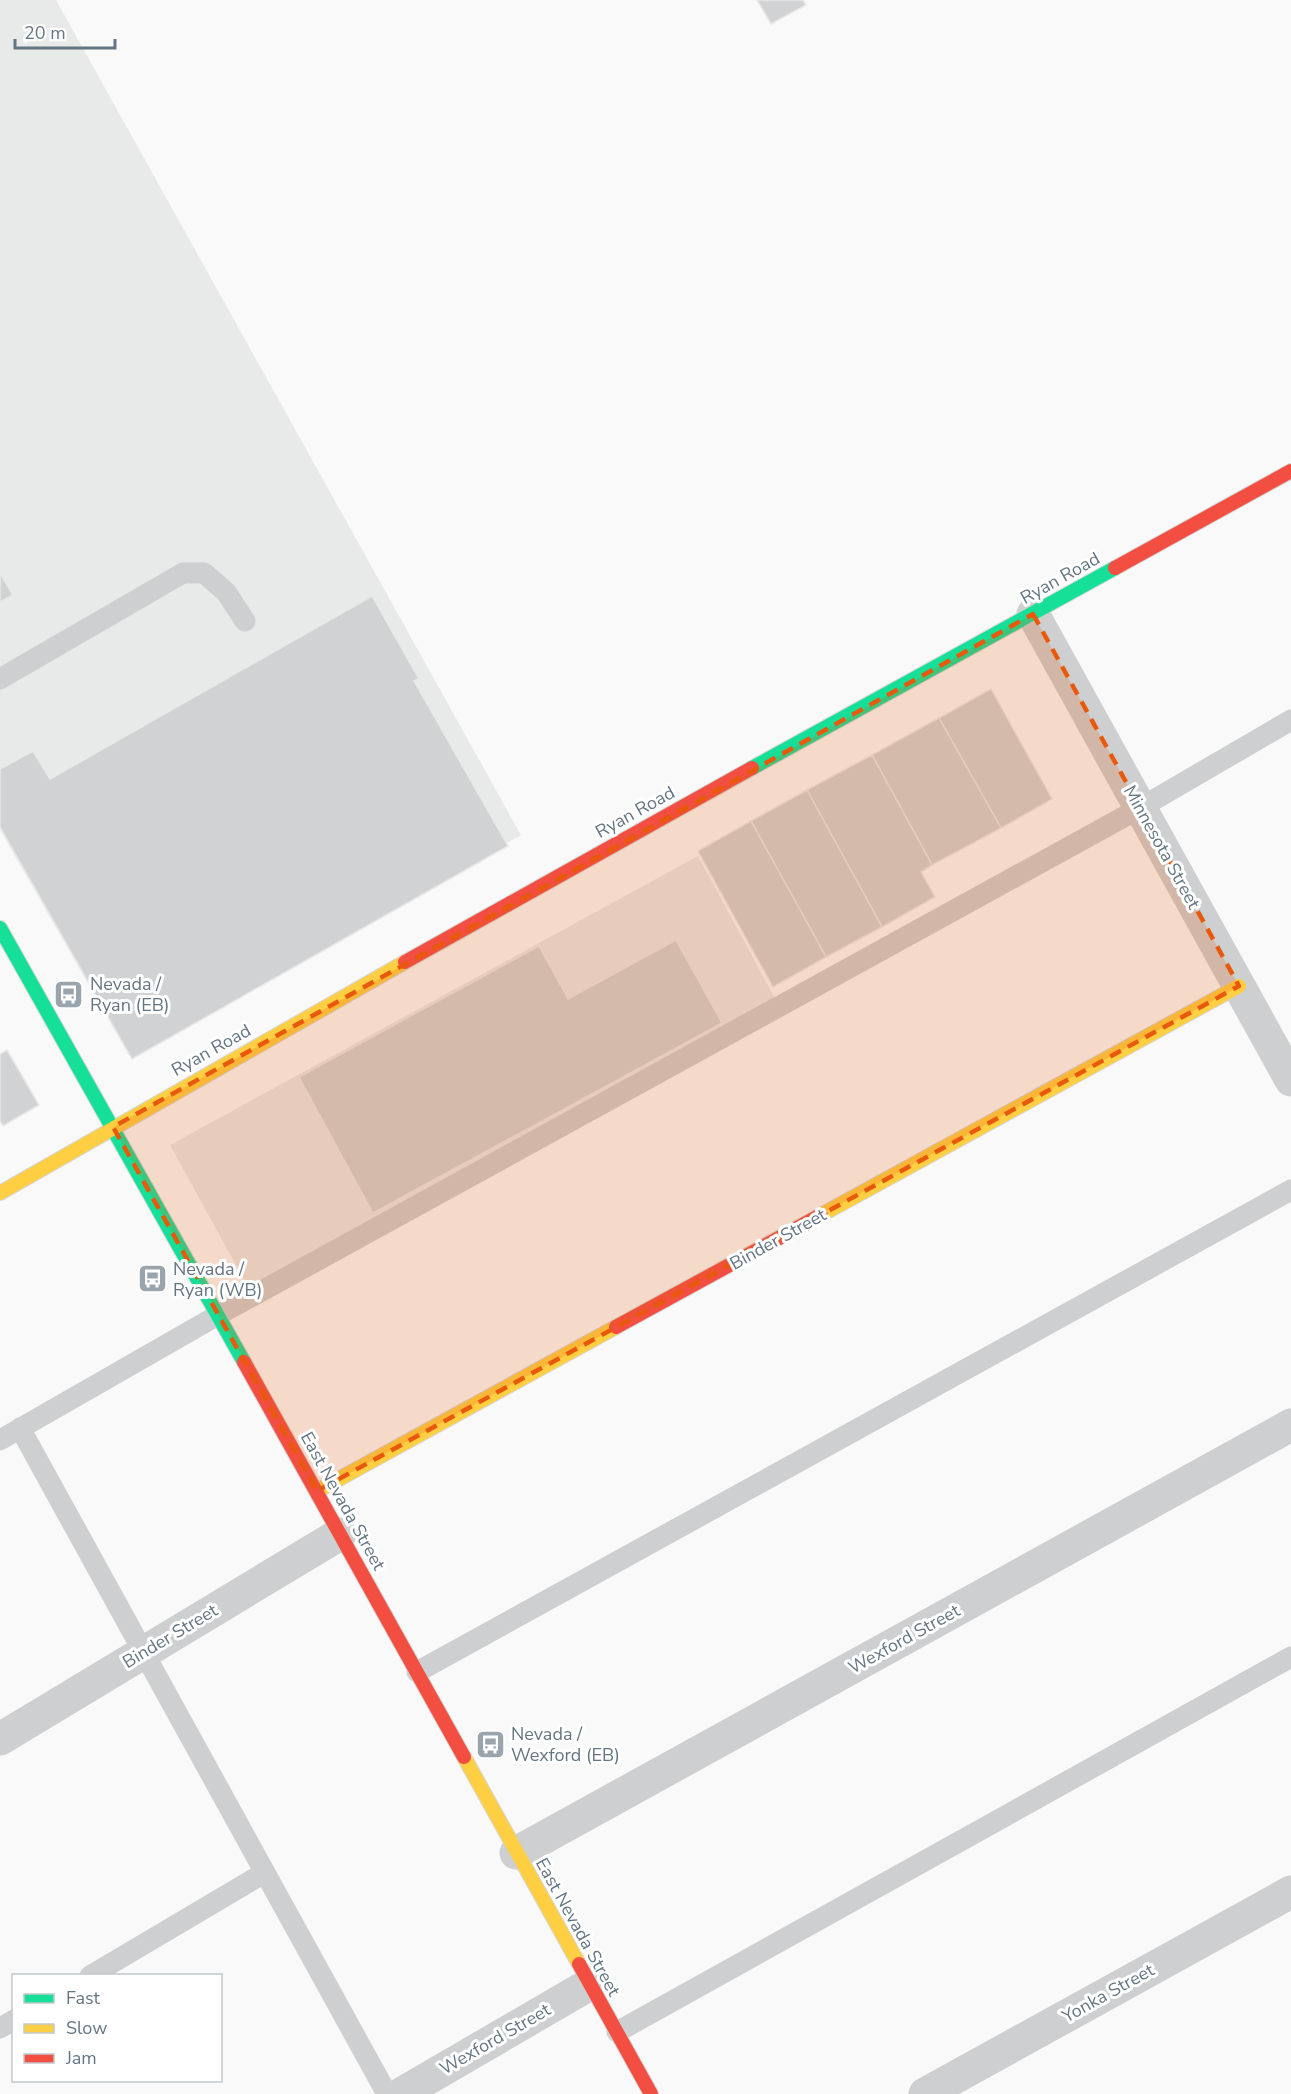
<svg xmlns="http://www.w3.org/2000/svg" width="1291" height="2094" viewBox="0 0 1291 2094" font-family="'Nunito Sans',sans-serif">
<rect width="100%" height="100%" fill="#f9f9f9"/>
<g fill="#e8e9e9">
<polygon points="0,0 56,0 521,835 129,1055 0,830"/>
<polygon points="698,856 776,1000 249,1289 170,1145"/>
</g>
<g fill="#d0d2d3" stroke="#e8e8e8" stroke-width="1.5">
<polygon points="757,0 803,0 806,5 771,24"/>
<polygon points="0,573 13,595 0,602"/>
<polygon points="372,596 419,679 414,681 508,846 132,1059 0,827 0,769 33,751 50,779"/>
<polygon points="991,689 1052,799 1001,828 939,718"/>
<polygon points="939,718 1001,828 932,865 872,755"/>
<polygon points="872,755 932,865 921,872 935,897 882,927 807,790"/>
<polygon points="807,790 882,927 826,957 751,821"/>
<polygon points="751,821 826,957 773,987 698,851"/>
<polygon points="676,940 722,1023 373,1213 299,1077 539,946 568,999"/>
<polygon points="7,1050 39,1105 3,1126 0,1121 0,1054"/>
</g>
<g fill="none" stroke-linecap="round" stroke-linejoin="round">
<defs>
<g id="fast">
<polyline points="752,768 1115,568"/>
<polyline points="0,928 244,1362"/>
</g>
<g id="slow">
<polyline points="0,1193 405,962"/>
<polyline points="821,1215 1239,986"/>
<polyline points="317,1491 616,1327"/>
<polyline points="464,1757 579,1964"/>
</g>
<g id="jam">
<polyline points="1115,568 1291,471"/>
<polyline points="405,962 752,768"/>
<polyline points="616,1327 821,1215"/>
<polyline points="244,1362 464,1757"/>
<polyline points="579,1964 651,2094"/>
</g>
</defs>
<use href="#fast" stroke="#d5d6d7" stroke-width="16"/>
<use href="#slow" stroke="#d5d6d7" stroke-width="16"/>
<use href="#jam" stroke="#d5d6d7" stroke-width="16"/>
<g stroke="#cecfd0" stroke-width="21">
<polyline points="0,679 183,573 204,573 226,592 245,621"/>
<polyline points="20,1428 387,2094"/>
<polyline points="0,1440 218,1315 1140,808 1291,720"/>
<polyline points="417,1672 1291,1190"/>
<polyline points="90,1976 264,1873"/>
<polyline points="0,2028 14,2020"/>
<polyline points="617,2032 1291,1657"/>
</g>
<g stroke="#cecfd0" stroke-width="33">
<polyline points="1033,614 1291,1080"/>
<polyline points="0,1739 340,1534"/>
<polyline points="516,1853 1291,1425"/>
<polyline points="401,2094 590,1984"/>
<polyline points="925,2094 1291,1892"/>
</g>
<use href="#fast" stroke="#16e098" stroke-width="14"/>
<use href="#slow" stroke="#ffcf43" stroke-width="14"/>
<use href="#jam" stroke="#f24e42" stroke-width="14"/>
</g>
<path fill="#e8590c" fill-opacity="0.2" stroke="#e8590c" stroke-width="4.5" stroke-dasharray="12 8" stroke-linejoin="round" d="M1033,614L1239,986L317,1491L113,1127Z"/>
<defs>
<symbol id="bus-square" viewBox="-11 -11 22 22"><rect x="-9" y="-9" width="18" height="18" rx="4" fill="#99a4ac" stroke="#fff"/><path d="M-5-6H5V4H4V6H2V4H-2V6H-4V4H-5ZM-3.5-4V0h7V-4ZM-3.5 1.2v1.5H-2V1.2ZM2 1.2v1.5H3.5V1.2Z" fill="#fff"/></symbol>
</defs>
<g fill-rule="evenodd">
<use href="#bus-square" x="52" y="978" width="33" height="33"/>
<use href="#bus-square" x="136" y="1262" width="33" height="33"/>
<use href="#bus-square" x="474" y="1728" width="33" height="33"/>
</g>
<g text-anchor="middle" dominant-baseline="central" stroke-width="6" stroke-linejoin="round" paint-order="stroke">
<g font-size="18" fill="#657683" stroke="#fff">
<text transform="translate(1060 578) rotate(-29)">Ryan Road</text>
<text transform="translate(635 812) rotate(-29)">Ryan Road</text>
<text transform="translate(1162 847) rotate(61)">Minnesota Street</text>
<text transform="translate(211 1050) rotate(-29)">Ryan Road</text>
<text transform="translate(778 1239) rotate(-29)">Binder Street</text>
<text transform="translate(343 1501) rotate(61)">East Nevada Street</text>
<text transform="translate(170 1636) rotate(-31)">Binder Street</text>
<text transform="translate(904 1639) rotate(-29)">Wexford Street</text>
<text transform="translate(578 1927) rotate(61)">East Nevada Street</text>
<text transform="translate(1108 1993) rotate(-29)">Yonka Street</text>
<text transform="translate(495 2039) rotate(-30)">Wexford Street</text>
</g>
<g font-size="18" fill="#657683" stroke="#fff" text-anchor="start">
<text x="90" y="984">Nevada /<tspan x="90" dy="21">Ryan (EB)</tspan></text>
<text x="173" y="1269">Nevada /<tspan x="173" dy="21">Ryan (WB)</tspan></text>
<text x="511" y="1734">Nevada /<tspan x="511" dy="21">Wexford (EB)</tspan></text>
</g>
</g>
<rect x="12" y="1974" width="210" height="108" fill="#ffffff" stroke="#c1c8cd" stroke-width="1.5"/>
<rect x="24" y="1994" width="30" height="9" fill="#16e098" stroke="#c1c8cd" stroke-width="1.5"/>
<text x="66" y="2004" font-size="18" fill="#657683">Fast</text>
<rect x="24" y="2024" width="30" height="9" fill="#ffcf43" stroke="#c1c8cd" stroke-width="1.5"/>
<text x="66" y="2034" font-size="18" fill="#657683">Slow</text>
<rect x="24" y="2054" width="30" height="9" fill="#f24e42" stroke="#c1c8cd" stroke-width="1.5"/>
<text x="66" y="2064" font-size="18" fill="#657683">Jam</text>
<path d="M15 39v9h100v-9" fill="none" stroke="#657683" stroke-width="3"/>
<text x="24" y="39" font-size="18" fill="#657683" stroke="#ffffff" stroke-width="4.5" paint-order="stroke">20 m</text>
</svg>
